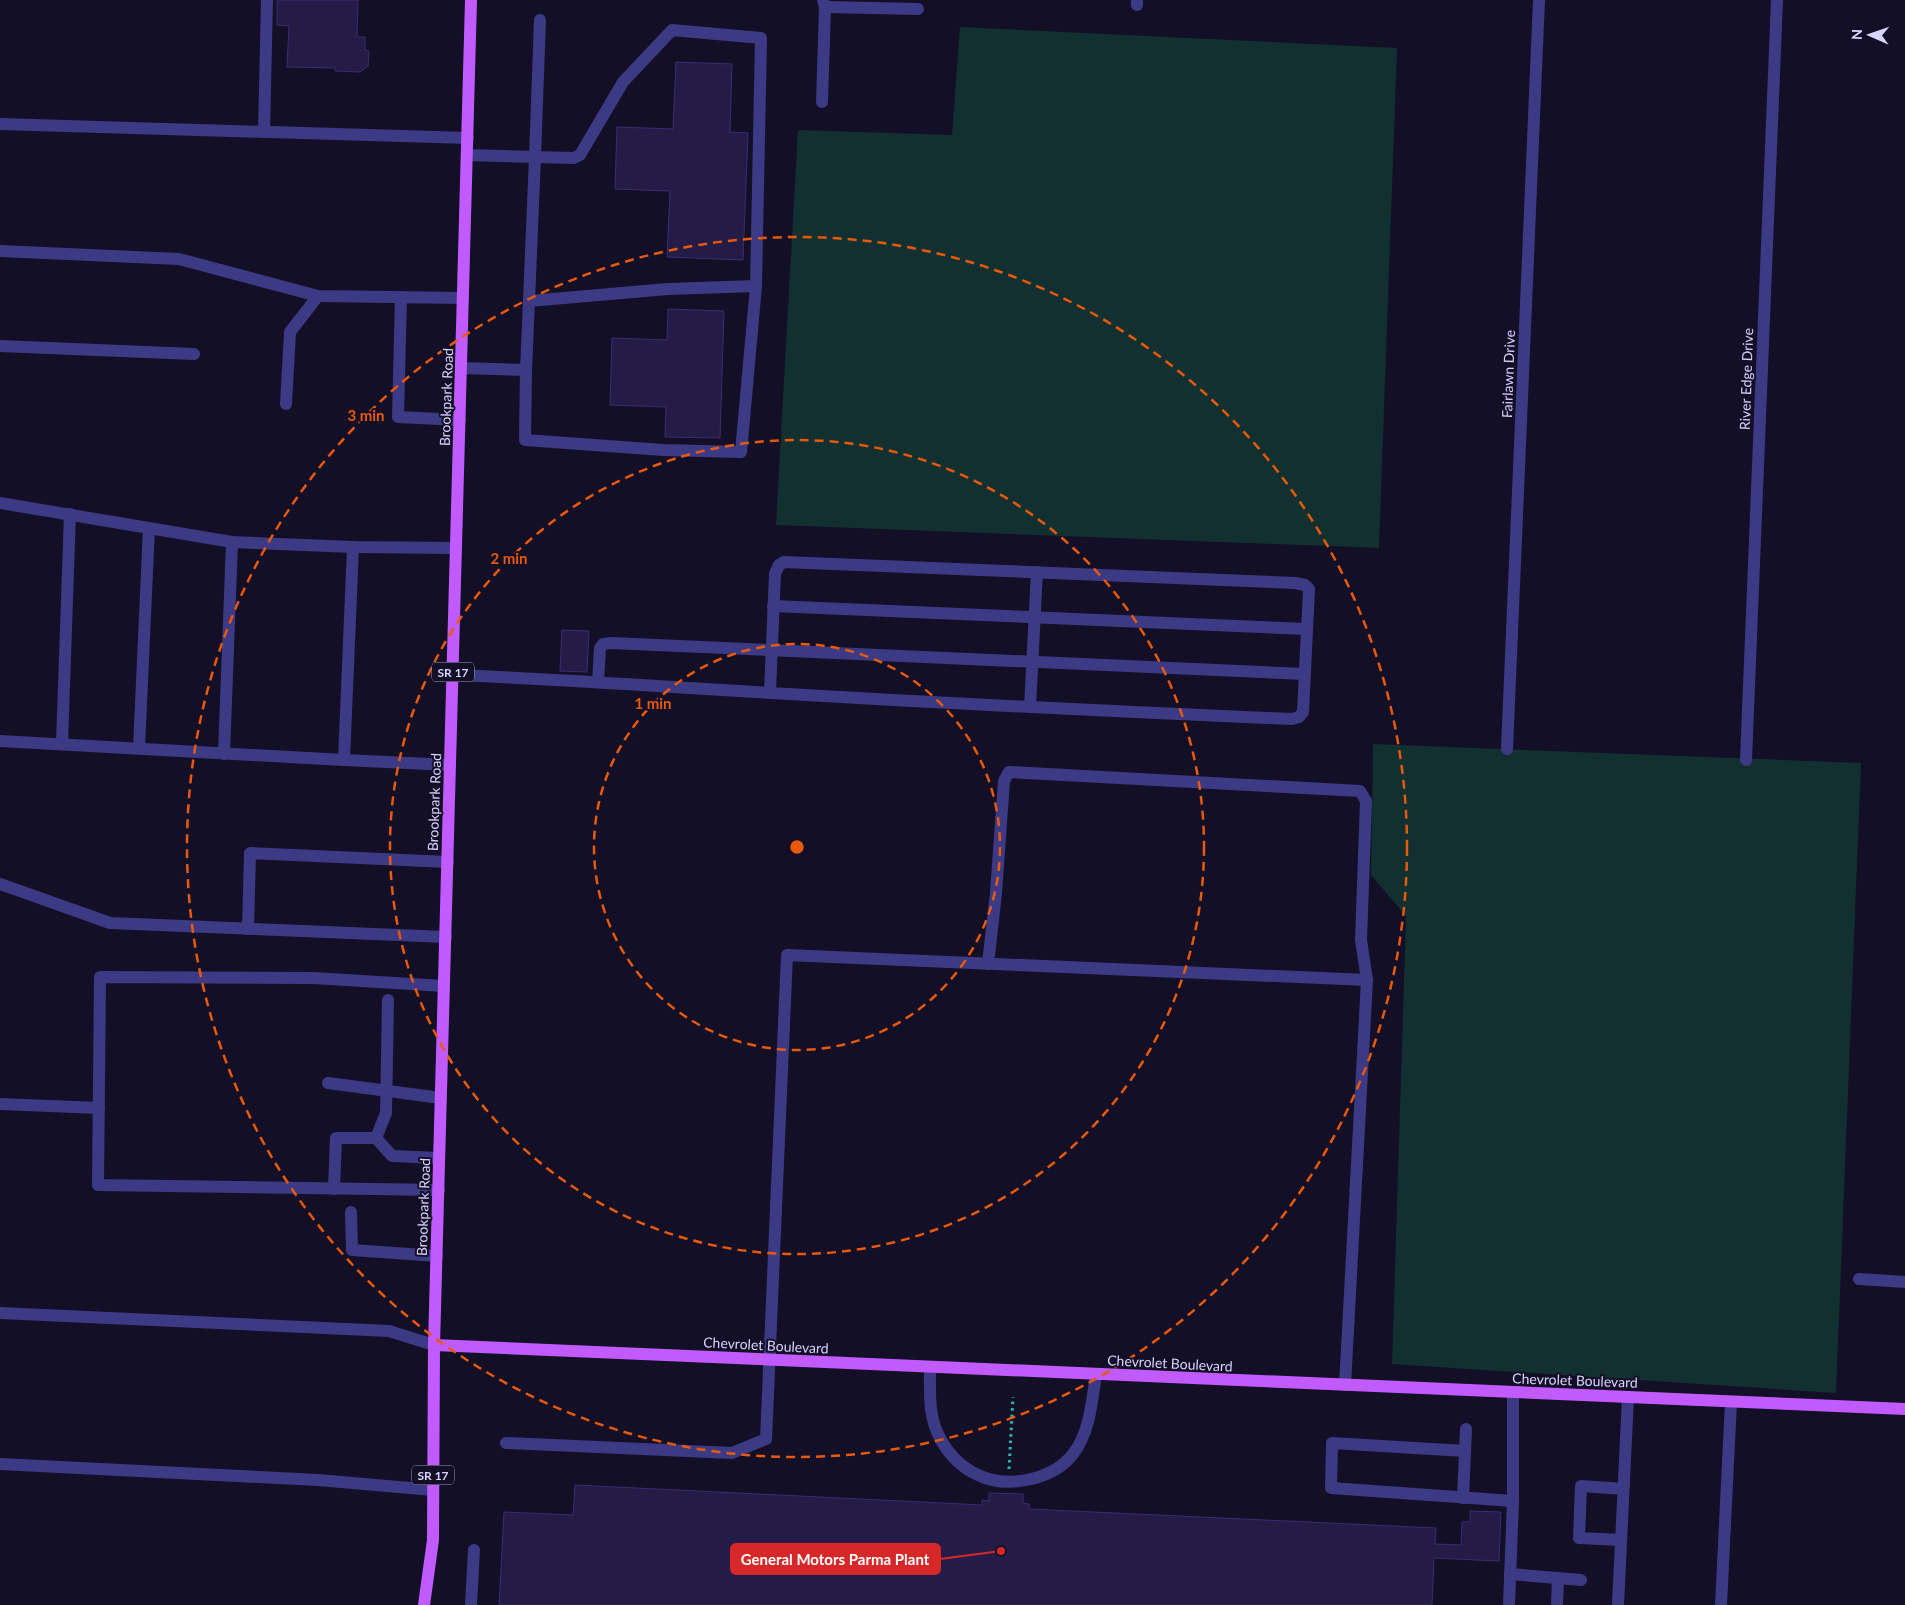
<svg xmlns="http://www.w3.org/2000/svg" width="1905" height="1605" viewBox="0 0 1905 1605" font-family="Lato,sans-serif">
<rect width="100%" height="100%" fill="#130f26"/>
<g fill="#12302f">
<polygon points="960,27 1397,48 1379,548 776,525 798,130 952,135"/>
<polygon points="1373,744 1861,763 1836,1393 1392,1364 1406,916 1371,875"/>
</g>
<g fill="#241b47" stroke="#3b2d73">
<polygon points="277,0 358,0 357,37 365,37 365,50 369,51 368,66 360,72 335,71 335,68 287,67 289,26 277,25"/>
<polygon points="676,62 732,64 730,132 748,133 743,260 667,257 670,191 615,189 617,127 673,129"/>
<polygon points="668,309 724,311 720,438 665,437 666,407 610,405 612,338 667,340"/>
<polygon points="562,630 589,631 587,672 560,671"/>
<polygon points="575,1485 982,1505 982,1500 989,1501 989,1493 1023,1494 1023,1503 1029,1504 1029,1509 1436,1528 1435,1544 1461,1545 1462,1522 1470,1522 1470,1511 1501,1512 1499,1561 1434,1558 1432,1605 499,1605 504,1512 573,1515"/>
</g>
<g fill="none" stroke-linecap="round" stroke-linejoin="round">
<polyline stroke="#2fb8b0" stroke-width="3" stroke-dasharray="2.5 4" stroke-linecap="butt" points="1009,1469 1013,1397"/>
<g stroke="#3d3a85" stroke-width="12">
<polyline points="1137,5 1137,0"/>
<polyline points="825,7 918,9"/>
<polyline points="540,20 535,157 574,158 580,155 623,82 672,30 761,38 756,286"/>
<polyline points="822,102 825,7 823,0"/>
<polyline points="0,124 468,138"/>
<polyline points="264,132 267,0"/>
<polyline points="467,155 535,157 529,301"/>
<polyline points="0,251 179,259 318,296 463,298"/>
<polyline points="401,297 398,417 460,420"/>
<polyline points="0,346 194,354"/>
<polyline points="461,368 526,370 525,440 663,450 741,452 756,286 668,289 529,301 526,370"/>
<polyline points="286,404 290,332 318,296"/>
<polyline points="0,503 232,542 353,547 456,548"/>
<polyline points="773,606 1307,629"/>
<path d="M453,675C537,678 622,684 706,689C901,701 1097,711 1292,719L1299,717L1303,712L1309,589L1305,585L1295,583L784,562L779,565L775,574L770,692"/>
<polyline points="598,682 600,648 603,644 611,643 1305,674"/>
<polyline points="1030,707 1037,572"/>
<polyline points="0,741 344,760 353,547"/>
<polyline points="62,743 70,514"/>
<polyline points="139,748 149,528"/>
<polyline points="1507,749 1539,0"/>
<polyline points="224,754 232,542"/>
<polyline points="344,760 450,765"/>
<polyline points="1746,760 1777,0"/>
<polyline points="0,884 110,923 446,937"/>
<polyline points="248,929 250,853 448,862"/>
<polyline points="988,964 996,893 1004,781 1009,772 1360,791 1366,801 1361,940 1367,980"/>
<polyline points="328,1083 441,1098"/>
<polyline points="0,1104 99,1108"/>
<polyline points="376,1138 392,1156 439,1158"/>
<polyline points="334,1189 336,1138 376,1138 386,1113 388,1000"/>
<polyline points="439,1190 98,1185 100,977 313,978 444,986"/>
<polyline points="351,1212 352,1250 437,1256"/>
<polyline points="1859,1279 1905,1282"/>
<polyline points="0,1313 389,1331 434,1345"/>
<path d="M930,1367C930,1391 928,1417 940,1438C948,1454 962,1468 978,1475C1007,1489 1053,1480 1073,1454C1090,1432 1092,1401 1096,1374"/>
<polyline points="506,1443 732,1453 766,1439 787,955 1367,980 1345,1385"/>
<polyline points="1465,1451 1332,1443 1331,1488 1513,1501"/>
<polyline points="0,1464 318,1480 433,1490"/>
<polyline points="1463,1498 1466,1429"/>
<polyline points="1621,1540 1579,1538 1581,1486 1623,1489"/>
<polyline points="1510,1574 1581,1580"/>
<polyline points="471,1605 474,1550"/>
<polyline points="1509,1605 1513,1501 1513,1393"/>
<polyline points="1557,1605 1558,1578"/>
<polyline points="1618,1605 1628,1397"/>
<polyline points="1721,1605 1731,1402"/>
</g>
<g stroke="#c25bff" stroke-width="12">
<polyline points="434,1345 1905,1409"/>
<polyline points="424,1605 433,1540 434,1345 471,0"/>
</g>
</g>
<g fill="none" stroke="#e8590c" stroke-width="2.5" stroke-dasharray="9 6">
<circle cx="797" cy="847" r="203"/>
<circle cx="797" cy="847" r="407"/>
<circle cx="797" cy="847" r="610"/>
</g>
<g text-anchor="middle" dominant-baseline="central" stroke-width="4" stroke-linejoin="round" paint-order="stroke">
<g fill="#130f26" stroke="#9e99be" stroke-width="1">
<rect x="432" y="662.5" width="42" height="19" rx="4"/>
<rect x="412" y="1465.5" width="42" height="19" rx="4"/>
</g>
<g font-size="12" font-weight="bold" fill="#d9d4ff">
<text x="453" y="672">SR 17</text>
<text x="433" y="1475">SR 17</text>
</g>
<g font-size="14" fill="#d9d4ff" stroke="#130f26">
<text transform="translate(1508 374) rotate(-88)">Fairlawn Drive</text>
<text transform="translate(1746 379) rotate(-88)">River Edge Drive</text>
<text transform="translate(446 397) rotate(-88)">Brookpark Road</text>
<text transform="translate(434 802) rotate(-88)">Brookpark Road</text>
<text transform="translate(423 1207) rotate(-88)">Brookpark Road</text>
<text transform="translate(766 1345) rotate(3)">Chevrolet Boulevard</text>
<text transform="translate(1170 1363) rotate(3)">Chevrolet Boulevard</text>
<text transform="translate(1575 1380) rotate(2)">Chevrolet Boulevard</text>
</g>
</g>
<circle cx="797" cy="847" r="8" fill="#e8590c" stroke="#130f26" stroke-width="2.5"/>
<g font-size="15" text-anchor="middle" font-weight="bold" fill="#e8590c" stroke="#130f26" stroke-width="4" stroke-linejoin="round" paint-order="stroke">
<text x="366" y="421">3 min</text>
<text x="509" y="564">2 min</text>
<text x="653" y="709">1 min</text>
</g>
<path fill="none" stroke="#d62828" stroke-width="2" d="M1001 1551L940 1559"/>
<circle fill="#d62828" stroke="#130f26" stroke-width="2" cx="1001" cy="1551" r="5"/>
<rect fill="#d62828" stroke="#d62828" stroke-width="2" x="731" y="1544" width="209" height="30" rx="5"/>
<g font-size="15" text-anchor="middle" font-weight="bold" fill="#fff">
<text x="835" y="1565">General Motors Parma Plant</text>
</g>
<g transform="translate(1870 35) rotate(272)" stroke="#130f26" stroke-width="4" paint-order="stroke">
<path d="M0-4L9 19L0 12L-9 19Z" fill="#d9d4ff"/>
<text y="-8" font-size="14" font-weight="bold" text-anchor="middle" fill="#d9d4ff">N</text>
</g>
</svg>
